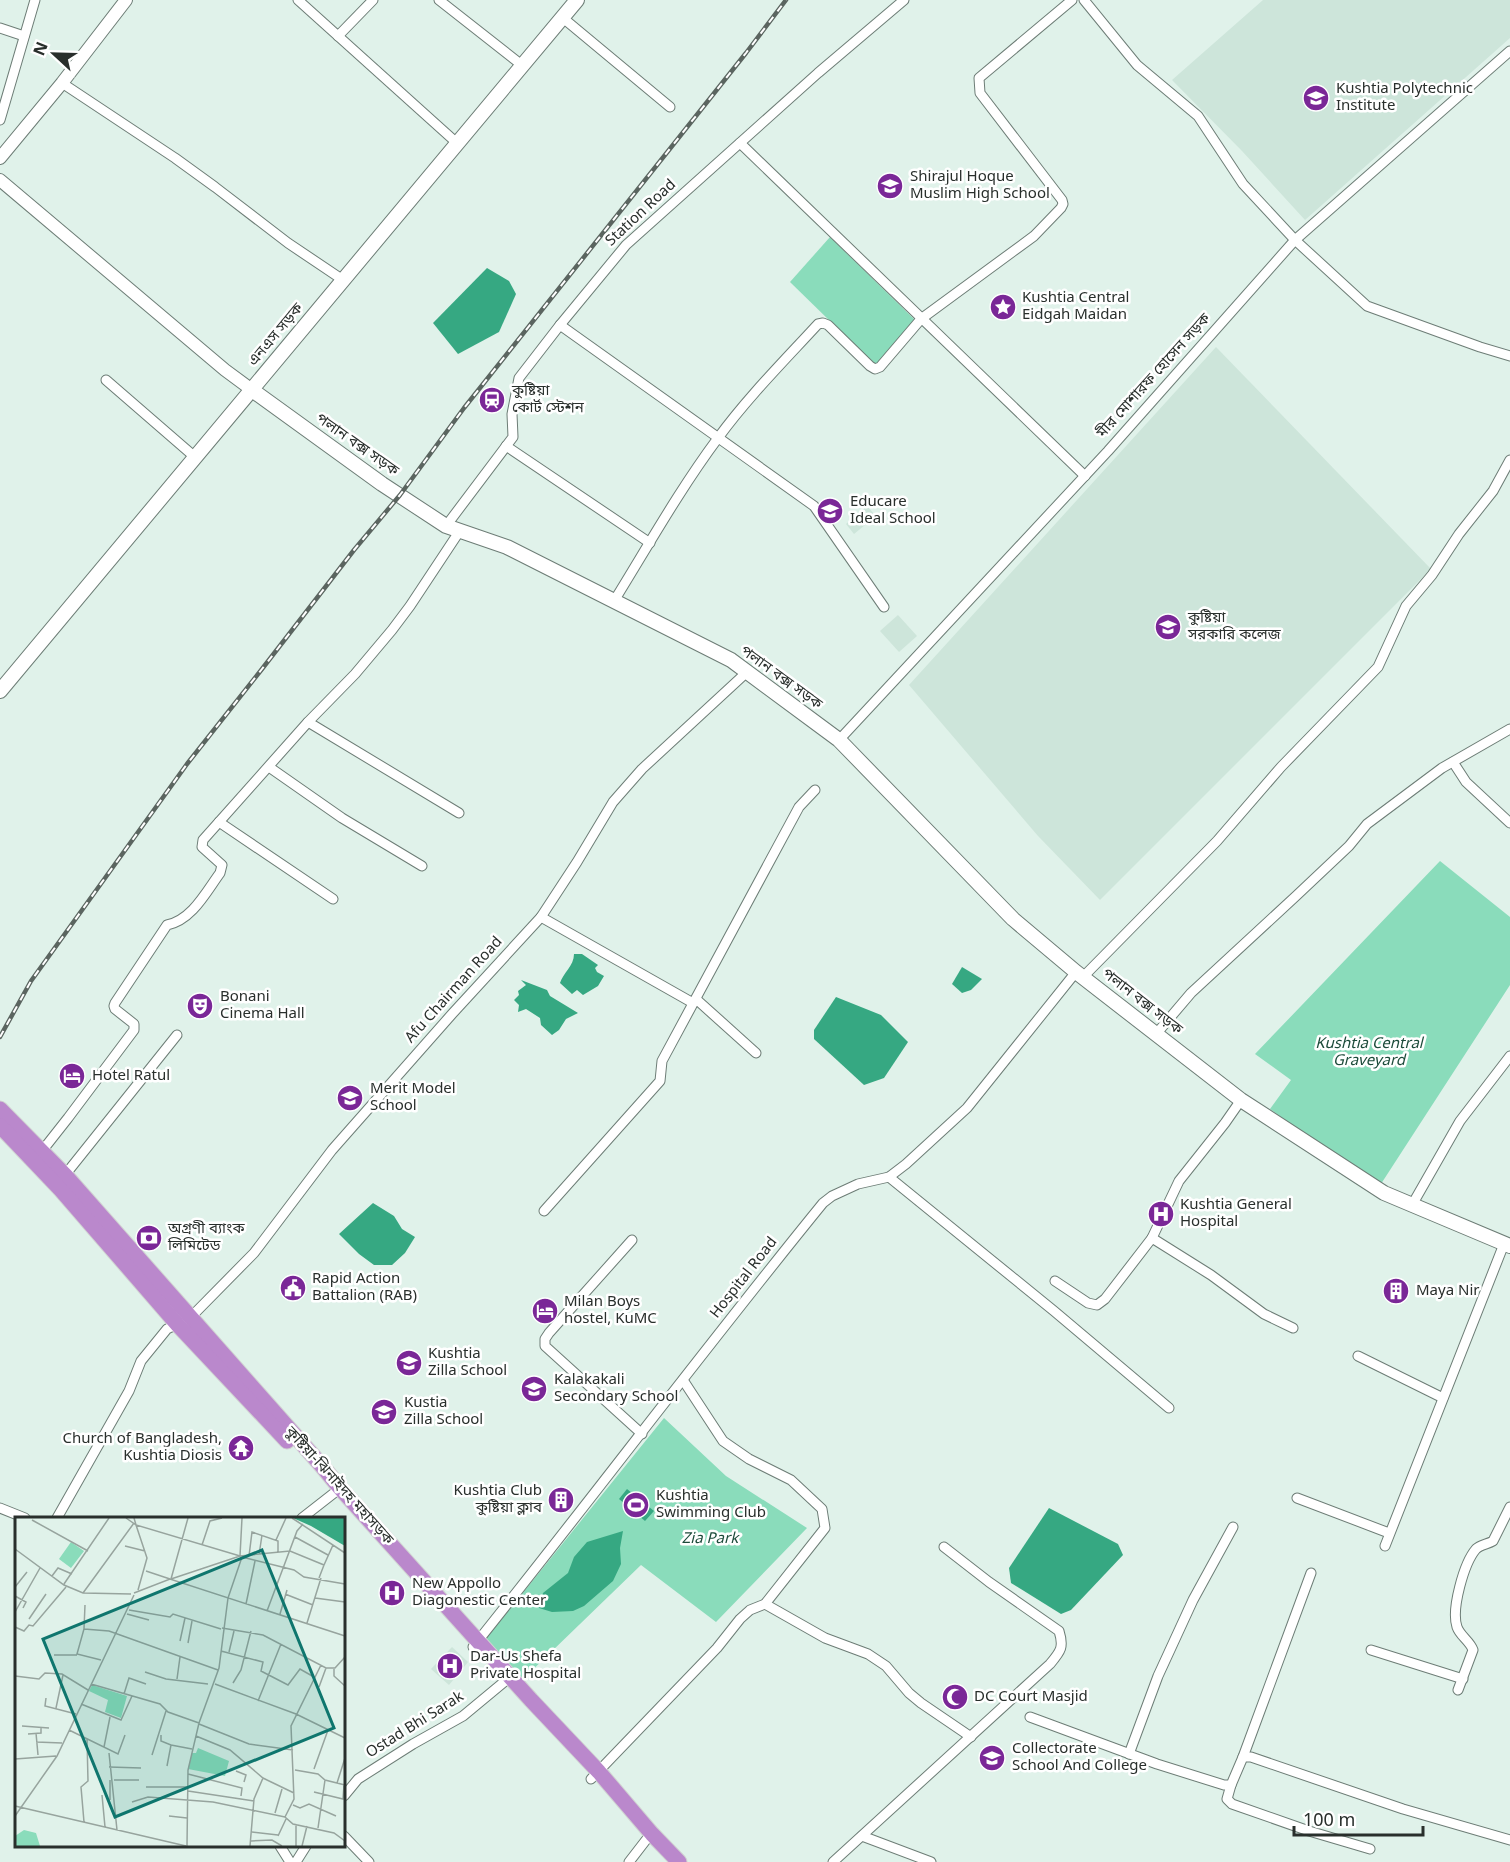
<svg xmlns="http://www.w3.org/2000/svg" width="1510" height="1862" viewBox="0 0 1510 1862" font-family="Georgia,'Noto Sans Bengali',serif">
<rect width="100%" height="100%" fill="#e0f2ea"/>
<g fill="#cde5da">
<polygon points="1263,0 1510,0 1510,38 1305,220 1242,151 1172,80"/>
<polygon points="1216,347 1431,569 1100,900 1038,836 909,685"/>
<polygon points="867,506 876,516 854,534 846,524"/>
<polygon points="898,615 917,636 899,652 880,631"/>
<polygon points="452,1647 468,1662 449,1685 431,1669"/>
</g>
<g fill="#8adcbb">
<polygon points="830,237 916,321 875,365 790,282"/>
<polygon points="1440,861 1510,917 1510,985 1379,1187 1270,1109 1291,1080 1255,1054"/>
<polygon points="664,1418 726,1476 807,1528 716,1622 641,1565 519,1683 484,1641"/>
</g>
<g fill="#36a882">
<polygon points="487,268 509,281 516,294 499,332 458,354 433,323"/>
<path d="M574,954H582L598,965L595,968L597,972L604,976L598,986L583,995L577,990L572,994L560,983C563,973 574,966 574,954Z"/>
<polygon points="962,967 982,979 971,990 962,993 952,984"/>
<polygon points="521,980 547,990 550,996 578,1013 566,1019 559,1030 552,1035 541,1025 540,1018 526,1009 518,1012 519,1005 514,1000 519,995 518,991 526,985"/>
<polygon points="836,997 881,1015 908,1042 884,1078 864,1085 814,1039 814,1030"/>
<polygon points="373,1203 394,1216 402,1229 415,1237 405,1253 392,1265 374,1265 359,1254 339,1234"/>
<polygon points="627,1489 654,1511 645,1521 619,1499"/>
<polygon points="1049,1508 1118,1544 1123,1555 1071,1610 1061,1614 1011,1583 1009,1568"/>
<polygon points="623,1531 620,1548 621,1564 613,1581 584,1606 573,1611 552,1612 539,1608 543,1593 568,1573 574,1557 587,1542"/>
</g>
<g fill="none" stroke-linecap="round" stroke-linejoin="round">
<defs>
<g id="minor">
<polyline points="298,0 458,144"/>
<polyline points="439,0 523,66"/>
<polyline points="1084,0 1137,65 1198,116 1243,184 1295,240 1367,306 1480,347 1510,356"/>
<polyline points="563,18 670,107"/>
<polyline points="0,28 24,36"/>
<polyline points="338,36 373,0"/>
<polyline points="62,83 175,158 215,187 288,243 343,280"/>
<polyline points="0,120 35,0"/>
<polyline points="740,143 1085,476"/>
<polyline points="560,325 814,506 884,607"/>
<polyline points="106,380 196,458"/>
<polyline points="506,446 650,543"/>
<polyline points="446,526 513,437 512,414 519,378 560,325 626,245 818,73 904,0"/>
<path d="M614,601C648,546 680,489 718,438C748,397 784,361 818,324L823,323L828,325L870,366L875,369L880,367L921,319L1034,236L1061,208L1063,204L1062,200L980,93L979,78L1072,0"/>
<polyline points="308,722 459,813"/>
<polyline points="839,740 1108,451 1295,240 1510,51"/>
<polyline points="1453,762 1466,782 1510,823"/>
<polyline points="269,767 342,818 422,866"/>
<polyline points="219,822 333,899"/>
<polyline points="541,917 693,1003"/>
<polyline points="1083,977 1217,841 1281,767 1378,667 1406,606 1432,575 1459,534 1493,491 1510,460"/>
<polyline points="696,999 756,1053"/>
<polyline points="1157,1033 1191,993 1296,896 1349,846 1367,824 1442,768 1510,729"/>
<path d="M42,1151L68,1118L134,1030V1024L115,1009L114,1006L115,1003L167,925C192,920 206,892 220,873L222,865L202,847L203,840L308,722L355,674L392,630L410,606L459,532"/>
<polyline points="65,1175 177,1035"/>
<polyline points="889,1177 1054,1311 1169,1408"/>
<polyline points="1412,1205 1460,1121 1510,1056"/>
<polyline points="544,1211 660,1081 662,1061 799,807 815,790"/>
<polyline points="1152,1238 1179,1181 1225,1123 1241,1100"/>
<polyline points="632,1240 549,1333 545,1339 545,1346 642,1434"/>
<polyline points="1055,1281 1088,1303 1097,1305 1105,1299 1152,1238 1211,1275 1264,1314 1293,1328"/>
<polyline points="1358,1356 1443,1398"/>
<polyline points="1297,1498 1389,1533"/>
<polyline points="0,1508 25,1518"/>
<polyline points="57,1518 129,1391 141,1361 167,1329 190,1318 254,1253 332,1150 452,1014 541,917 577,862 613,802 642,769 747,672"/>
<polyline points="302,1518 334,1493"/>
<polyline points="1385,1546 1504,1244"/>
<polyline points="765,1604 825,1638 868,1654 886,1666 909,1693 921,1703 971,1737"/>
<path d="M473,1647C591,1500 704,1349 823,1203L832,1196L858,1184L889,1177L906,1164L967,1108L1076,972"/>
<polyline points="1371,1650 1463,1679"/>
<path d="M1458,1690L1473,1650C1470,1641 1460,1636 1457,1627C1451,1609 1464,1563 1476,1549C1480,1545 1488,1544 1493,1541L1510,1507"/>
<polyline points="1030,1717 1157,1764 1224,1785 1231,1785 1243,1757 1251,1757 1403,1809 1510,1840"/>
<polyline points="1129,1754 1158,1676 1193,1600 1233,1527"/>
<polyline points="1243,1757 1311,1573"/>
<polyline points="591,1779 717,1648 740,1619 750,1610 765,1604 825,1528 822,1509 791,1480 749,1459 723,1441 683,1380"/>
<polyline points="1231,1785 1227,1799 1232,1804 1309,1831 1370,1849"/>
<polyline points="344,1796 358,1779 413,1744 463,1716 504,1682"/>
<polyline points="344,1836 369,1862"/>
<polyline points="862,1836 931,1862"/>
<polyline points="280,1846 290,1862"/>
<polyline points="296,1862 306,1846"/>
<polyline points="629,1862 646,1840"/>
<path d="M833,1862L1050,1664C1061,1651 1064,1647 1059,1631L989,1582L944,1547"/>
</g>
<g id="tertiary">
<polyline points="0,158 62,83 126,0"/>
<polyline points="0,180 225,370 252,390"/>
</g>
<g id="secondary">
<polyline points="252,390 382,484 446,526 507,547 731,660 839,740 1013,919 1076,972 1241,1100 1384,1193 1510,1246"/>
<polyline points="0,691 577,0"/>
</g>
<g id="trunk">
<polyline points="0,1109 65,1175 322,1466 340,1488 531,1700 599,1772 652,1834 679,1862"/>
<polyline points="0,1126 61,1190 177,1324 287,1441"/>
</g>
</defs>
<use href="#minor" stroke="#6d7d76" stroke-width="11"/>
<use href="#tertiary" stroke="#6d7d76" stroke-width="14"/>
<use href="#secondary" stroke="#6d7d76" stroke-width="16"/>
<use href="#trunk" stroke="#d0d1d1" stroke-width="17"/>
<use href="#minor" stroke="#fff" stroke-width="9"/>
<use href="#tertiary" stroke="#fff" stroke-width="12"/>
<use href="#secondary" stroke="#fff" stroke-width="14"/>
<use href="#trunk" stroke="#ba88cc" stroke-width="15"/>
<defs>
<polyline id="rail" points="0,1037 31,981 187,764 262,669 354,550 400,495 464,408 746,53 786,0"/>
</defs>
<use href="#rail" stroke="#5b6560" stroke-width="4.5"/>
<use href="#rail" stroke="#fff" stroke-width="2" stroke-dasharray="7" stroke-linecap="butt"/>
</g>
<defs>
<symbol id="university-disc" viewBox="-11 -11 22 22"><circle r="9.5" fill="#7a2797" stroke="#fff"/><path d="M0-5L7-2L0 1L-7-2ZM-4 1L0 2.5L4 1V4Q0 6-4 4Z" fill="#fff"/></symbol>
<symbol id="school-disc" viewBox="-11 -11 22 22"><circle r="9.5" fill="#7a2797" stroke="#fff"/><path d="M0-5L7-2L0 1L-7-2ZM-4 1L0 2.5L4 1V4Q0 6-4 4Z" fill="#fff"/></symbol>
<symbol id="sight-disc" viewBox="-11 -11 22 22"><circle r="9.5" fill="#7a2797" stroke="#fff"/><path d="M0-6L1.8-2.2L6-1.7L2.9 1.2L3.7 5.4L0 3.3L-3.7 5.4L-2.9 1.2L-6-1.7L-1.8-2.2Z" fill="#fff"/></symbol>
<symbol id="station-disc" viewBox="-11 -11 22 22"><circle r="9.5" fill="#7a2797" stroke="#fff"/><path d="M-3-6H3Q5-6 5-4V2Q5 4 3 4L4.5 6H3L1.5 4h-3L-3 6H-4.5L-3 4Q-5 4-5 2V-4Q-5-6-3-6ZM-3.5-4v3h7v-3ZM-3.5 1v1.5H-2V1ZM2 1v1.5H3.5V1Z" fill="#fff"/></symbol>
<symbol id="theatre-disc" viewBox="-11 -11 22 22"><circle r="9.5" fill="#7a2797" stroke="#fff"/><path d="M-5-5.5Q0-4 5-5.5V0Q5 5 0 6Q-5 5-5 0ZM-3.3-2.5H-1v1.5H-3.3ZM1-2.5H3.3v1.5H1ZM-2.8 1Q0 5.5 2.8 1Z" fill="#fff"/></symbol>
<symbol id="hotel-disc" viewBox="-11 -11 22 22"><circle r="9.5" fill="#7a2797" stroke="#fff"/><path d="M-6-4.5h1.5V1H6V5H4.5V3h-9V5H-6ZM-4 0a1.8 1.8 0 1 1 3.6 0ZM.5 0V-2.5h3Q6-2.5 6 0Z" fill="#fff"/></symbol>
<symbol id="hospital-disc" viewBox="-11 -11 22 22"><circle r="9.5" fill="#7a2797" stroke="#fff"/><path d="M-5-5h3v3.5h4V-5h3V5h-3V1.5h-4V5h-3Z" fill="#fff"/></symbol>
<symbol id="bank-disc" viewBox="-11 -11 22 22"><circle r="9.5" fill="#7a2797" stroke="#fff"/><path d="M-6-4H6V4H-6ZM0-2.3a2.3 2.3 0 1 0 0 4.6a2.3 2.3 0 1 0 0-4.6Z" fill="#fff"/></symbol>
<symbol id="civic-disc" viewBox="-11 -11 22 22"><circle r="9.5" fill="#7a2797" stroke="#fff"/><path d="M-.6-6.5H3V-4.5H.6V-3L4-1V1h2V6H-6V1h2V-1L-.6-3ZM-1.2 2.5V6h2.4V2.5Z" fill="#fff"/></symbol>
<symbol id="building-disc" viewBox="-11 -11 22 22"><circle r="9.5" fill="#7a2797" stroke="#fff"/><path d="M-4-6H4V6H1V3H-1V6H-4ZM-2.5-4.3h1.7v1.8h-1.7ZM.8-4.3h1.7v1.8H.8ZM-2.5-1h1.7V.8h-1.7ZM.8-1h1.7V.8H.8Z" fill="#fff"/></symbol>
<symbol id="temple-disc" viewBox="-11 -11 22 22"><circle r="9.5" fill="#7a2797" stroke="#fff"/><path d="M0-6L5-2H3V0L6.5 2.5H4V6H1.5V3h-3V6H-4V2.5H-6.5L-3 0V-2H-5Z" fill="#fff"/></symbol>
<symbol id="stadium-disc" viewBox="-11 -11 22 22"><circle r="9.5" fill="#7a2797" stroke="#fff"/><path d="M0-5a6.5 5 0 1 0 0 10a6.5 5 0 1 0 0-10ZM-3.5-1.8h7v3.6h-7Z" fill="#fff"/></symbol>
<symbol id="mosque-disc" viewBox="-11 -11 22 22"><circle r="9.5" fill="#7a2797" stroke="#fff"/><path d="M3.5-4.9A6 6 0 1 0 3.5 4.9A5 5 0 1 1 3.5-4.9Z" fill="#fff"/></symbol>
</defs>
<g fill-rule="evenodd">
<use href="#university-disc" x="1301" y="83" width="30" height="30"/>
<use href="#school-disc" x="875" y="171" width="30" height="30"/>
<use href="#sight-disc" x="988" y="292" width="30" height="30"/>
<use href="#station-disc" x="477" y="385" width="30" height="30"/>
<use href="#school-disc" x="815" y="496" width="30" height="30"/>
<use href="#university-disc" x="1153" y="612" width="30" height="30"/>
<use href="#theatre-disc" x="185" y="991" width="30" height="30"/>
<use href="#hotel-disc" x="57" y="1061" width="30" height="30"/>
<use href="#school-disc" x="335" y="1083" width="30" height="30"/>
<use href="#hospital-disc" x="1146" y="1199" width="30" height="30"/>
<use href="#bank-disc" x="134" y="1223" width="30" height="30"/>
<use href="#civic-disc" x="278" y="1273" width="30" height="30"/>
<use href="#building-disc" x="1381" y="1276" width="30" height="30"/>
<use href="#hotel-disc" x="530" y="1296" width="30" height="30"/>
<use href="#school-disc" x="394" y="1348" width="30" height="30"/>
<use href="#school-disc" x="519" y="1374" width="30" height="30"/>
<use href="#school-disc" x="369" y="1397" width="30" height="30"/>
<use href="#temple-disc" x="226" y="1433" width="30" height="30"/>
<use href="#building-disc" x="546" y="1485" width="30" height="30"/>
<use href="#stadium-disc" x="621" y="1490" width="30" height="30"/>
<use href="#hospital-disc" x="377" y="1578" width="30" height="30"/>
<use href="#hospital-disc" x="435" y="1651" width="30" height="30"/>
<use href="#mosque-disc" x="940" y="1682" width="30" height="30"/>
<use href="#school-disc" x="977" y="1743" width="30" height="30"/>
</g>
<g text-anchor="middle" dominant-baseline="central" stroke-width="5" stroke-linejoin="round" paint-order="stroke">
<g font-size="15" fill="#292f2c" stroke="#fff" text-anchor="start">
<text x="1336" y="89">Kushtia Polytechnic<tspan x="1336" dy="17">Institute</tspan></text>
<text x="910" y="177">Shirajul Hoque<tspan x="910" dy="17">Muslim High School</tspan></text>
<text x="1022" y="298">Kushtia Central<tspan x="1022" dy="17">Eidgah Maidan</tspan></text>
<text x="512" y="391">কুষ্টিয়া<tspan x="512" dy="17">কোর্ট স্টেশন</tspan></text>
<text x="850" y="502">Educare<tspan x="850" dy="17">Ideal School</tspan></text>
<text x="1188" y="618">কুষ্টিয়া<tspan x="1188" dy="17">সরকারি কলেজ</tspan></text>
<text x="220" y="997">Bonani<tspan x="220" dy="17">Cinema Hall</tspan></text>
<text x="92" y="1076">Hotel Ratul</text>
<text x="370" y="1089">Merit Model<tspan x="370" dy="17">School</tspan></text>
<text x="1180" y="1205">Kushtia General<tspan x="1180" dy="17">Hospital</tspan></text>
<text x="168" y="1229">অগ্রণী ব্যাংক<tspan x="168" dy="17">লিমিটেড</tspan></text>
<text x="312" y="1279">Rapid Action<tspan x="312" dy="17">Battalion (RAB)</tspan></text>
<text x="1416" y="1291">Maya Nir</text>
<text x="564" y="1302">Milan Boys<tspan x="564" dy="17">hostel, KuMC</tspan></text>
<text x="428" y="1354">Kushtia<tspan x="428" dy="17">Zilla School</tspan></text>
<text x="554" y="1380">Kalakakali<tspan x="554" dy="17">Secondary School</tspan></text>
<text x="404" y="1403">Kustia<tspan x="404" dy="17">Zilla School</tspan></text>
<text x="222" y="1439" text-anchor="end">Church of Bangladesh,<tspan x="222" dy="17">Kushtia Diosis</tspan></text>
<text x="542" y="1491" text-anchor="end">Kushtia Club<tspan x="542" dy="17">কুষ্টিয়া ক্লাব</tspan></text>
<text x="656" y="1496">Kushtia<tspan x="656" dy="17">Swimming Club</tspan></text>
<text x="412" y="1584">New Appollo<tspan x="412" dy="17">Diagonestic Center</tspan></text>
<text x="470" y="1657">Dar-Us Shefa<tspan x="470" dy="17">Private Hospital</tspan></text>
<text x="974" y="1697">DC Court Masjid</text>
<text x="1012" y="1749">Collectorate<tspan x="1012" dy="17">School And College</tspan></text>
</g>
<g font-size="15" fill="#292f2c" stroke="#fff">
<text transform="translate(641 213) rotate(-43)">Station Road</text>
<text transform="translate(276 335) rotate(-50)">এনএস সড়ক</text>
<text transform="translate(1154 376) rotate(-48)">মীর মোশারফ হোসেন সড়ক</text>
<text transform="translate(357 445) rotate(35)">পলান বক্স সড়ক</text>
<text transform="translate(781 678) rotate(36)">পলান বক্স সড়ক</text>
<text transform="translate(454 990) rotate(-48)">Afu Chairman Road</text>
<text transform="translate(1142 1002) rotate(38)">পলান বক্স সড়ক</text>
<text transform="translate(744 1278) rotate(-52)">Hospital Road</text>
<text transform="translate(339 1486) rotate(48)">কুষ্টিয়া-ঝিনাইদহ মহাসড়ক</text>
<text transform="translate(415 1725) rotate(-32)">Ostad Bhi Sarak</text>
</g>
<g font-size="15" font-style="italic" fill="#1c4b3a" stroke="#fff">
<text x="1369" y="1044">Kushtia Central<tspan x="1369" dy="17">Graveyard</tspan></text>
<text x="710" y="1539">Zia Park</text>
</g>
</g>
<g transform="translate(15 1517)">
<rect width="330" height="330" fill="#e0f2ea"/>
<path d="M56,25L69,34L56,51L44,42ZM77,168L112,179L106,201L90,195L93,183L74,174ZM183,231L214,244L210,259L173,252L177,236H181ZM9,313L21,316L25,329H0V319Z" fill="#8adcbb"/>
<path d="M278,1H330V29L296,9Z" fill="#36a882"/>
<path fill="none" stroke="#97a49e" stroke-width="1.5" d="M111,1L121,8L132,41L123,73M119,1L121,8L225,39L227,1M277,1L330,36M17,3L73,34M280,20L313,38M261,23L271,1M187,28L195,4L207,1M110,29L130,34M0,32L49,68L68,76L116,77M244,38L247,18M234,39L237,15L263,24V35M227,40L279,53L289,60L330,67M309,48L318,28M131,54L155,62M37,59L43,51L57,57M156,62L225,39L275,34L309,48L304,61M156,62L173,1M49,67L94,1M0,70L12,55M68,76L119,6M119,76L155,62L330,119M270,77L298,88M0,79L11,85L8,91M213,81L227,40M300,81L330,85M231,87L240,44M70,88L69,112L62,137L86,143M114,93L155,100L158,97L206,112M252,94L282,14L288,7M0,95L25,51M112,97L134,103M265,97L272,73M14,102L31,77M292,106L306,61M0,110L9,114L14,108L18,109L51,70M207,111L248,118L311,151H320L330,140M69,112L94,114L203,153M165,124L170,101M173,126L177,104M206,134L248,145L246,154L273,168L285,152L299,160M214,135L219,114M39,138H62M306,148L276,209L279,282L270,300L278,307L319,316L330,324M319,152V159L330,169M130,155L151,162L193,167M0,159L24,162L30,156L47,157L73,173M162,162L165,140M218,166L226,153L236,114M76,167L145,187L153,195L184,206M200,167L281,197L330,221M304,170L311,151M109,177L114,161L131,167M31,181L30,189L61,197M243,184L266,127M66,187L106,203L117,179M41,191L48,158M184,207L234,227L278,233M7,209L34,211M54,213L103,237L110,218M21,216L23,238M13,217L26,216V210M146,218V224L156,228L152,249M181,219L215,233L248,261L279,276M21,225L47,226M156,228L177,232M89,230L95,200M94,236L102,313M137,238L151,194M0,242L41,239M94,250L126,251M299,252L313,213M280,253L303,257L310,263L330,268M221,254L231,258L229,265M173,257L227,271L226,279M99,263H124M322,266L330,241M131,270H172M173,274L239,284M299,275L328,282L329,268M87,278L90,310M95,283V263M117,285L133,280L198,285L270,300M278,288L285,291L294,287L321,299M0,289L171,329M260,296L267,272M0,299L42,239L119,78M154,299L172,301M69,305L66,270L73,264L72,222M281,307V329M303,311L310,263M237,315L263,318M263,319L271,302M236,324L257,323L267,329M172,329L173,253L184,206L204,151L213,81M235,329L239,282L248,261M287,329L292,309"/>
<path fill="#0f766e" fill-opacity="0.15" stroke="#0f766e" stroke-width="3" d="M247,33L319,211L100,300L28,122Z"/>
<rect width="330" height="330" fill="none" stroke="#292f2c" stroke-width="3"/>
</g>
<g transform="translate(54 54) rotate(292)" stroke="#ffffff" stroke-width="4.5" paint-order="stroke">
<path d="M0-4.5L10 22L0 15L-10 22Z" fill="#292f2c"/>
<text y="-9" font-size="16" font-weight="bold" text-anchor="middle" fill="#292f2c">N</text>
</g>
<path d="M1294 1826v9h129v-9" fill="none" stroke="#292f2c" stroke-width="3"/>
<text x="1303" y="1826" font-size="18" fill="#292f2c" stroke="#ffffff" stroke-width="4.5" paint-order="stroke">100 m</text>
</svg>
